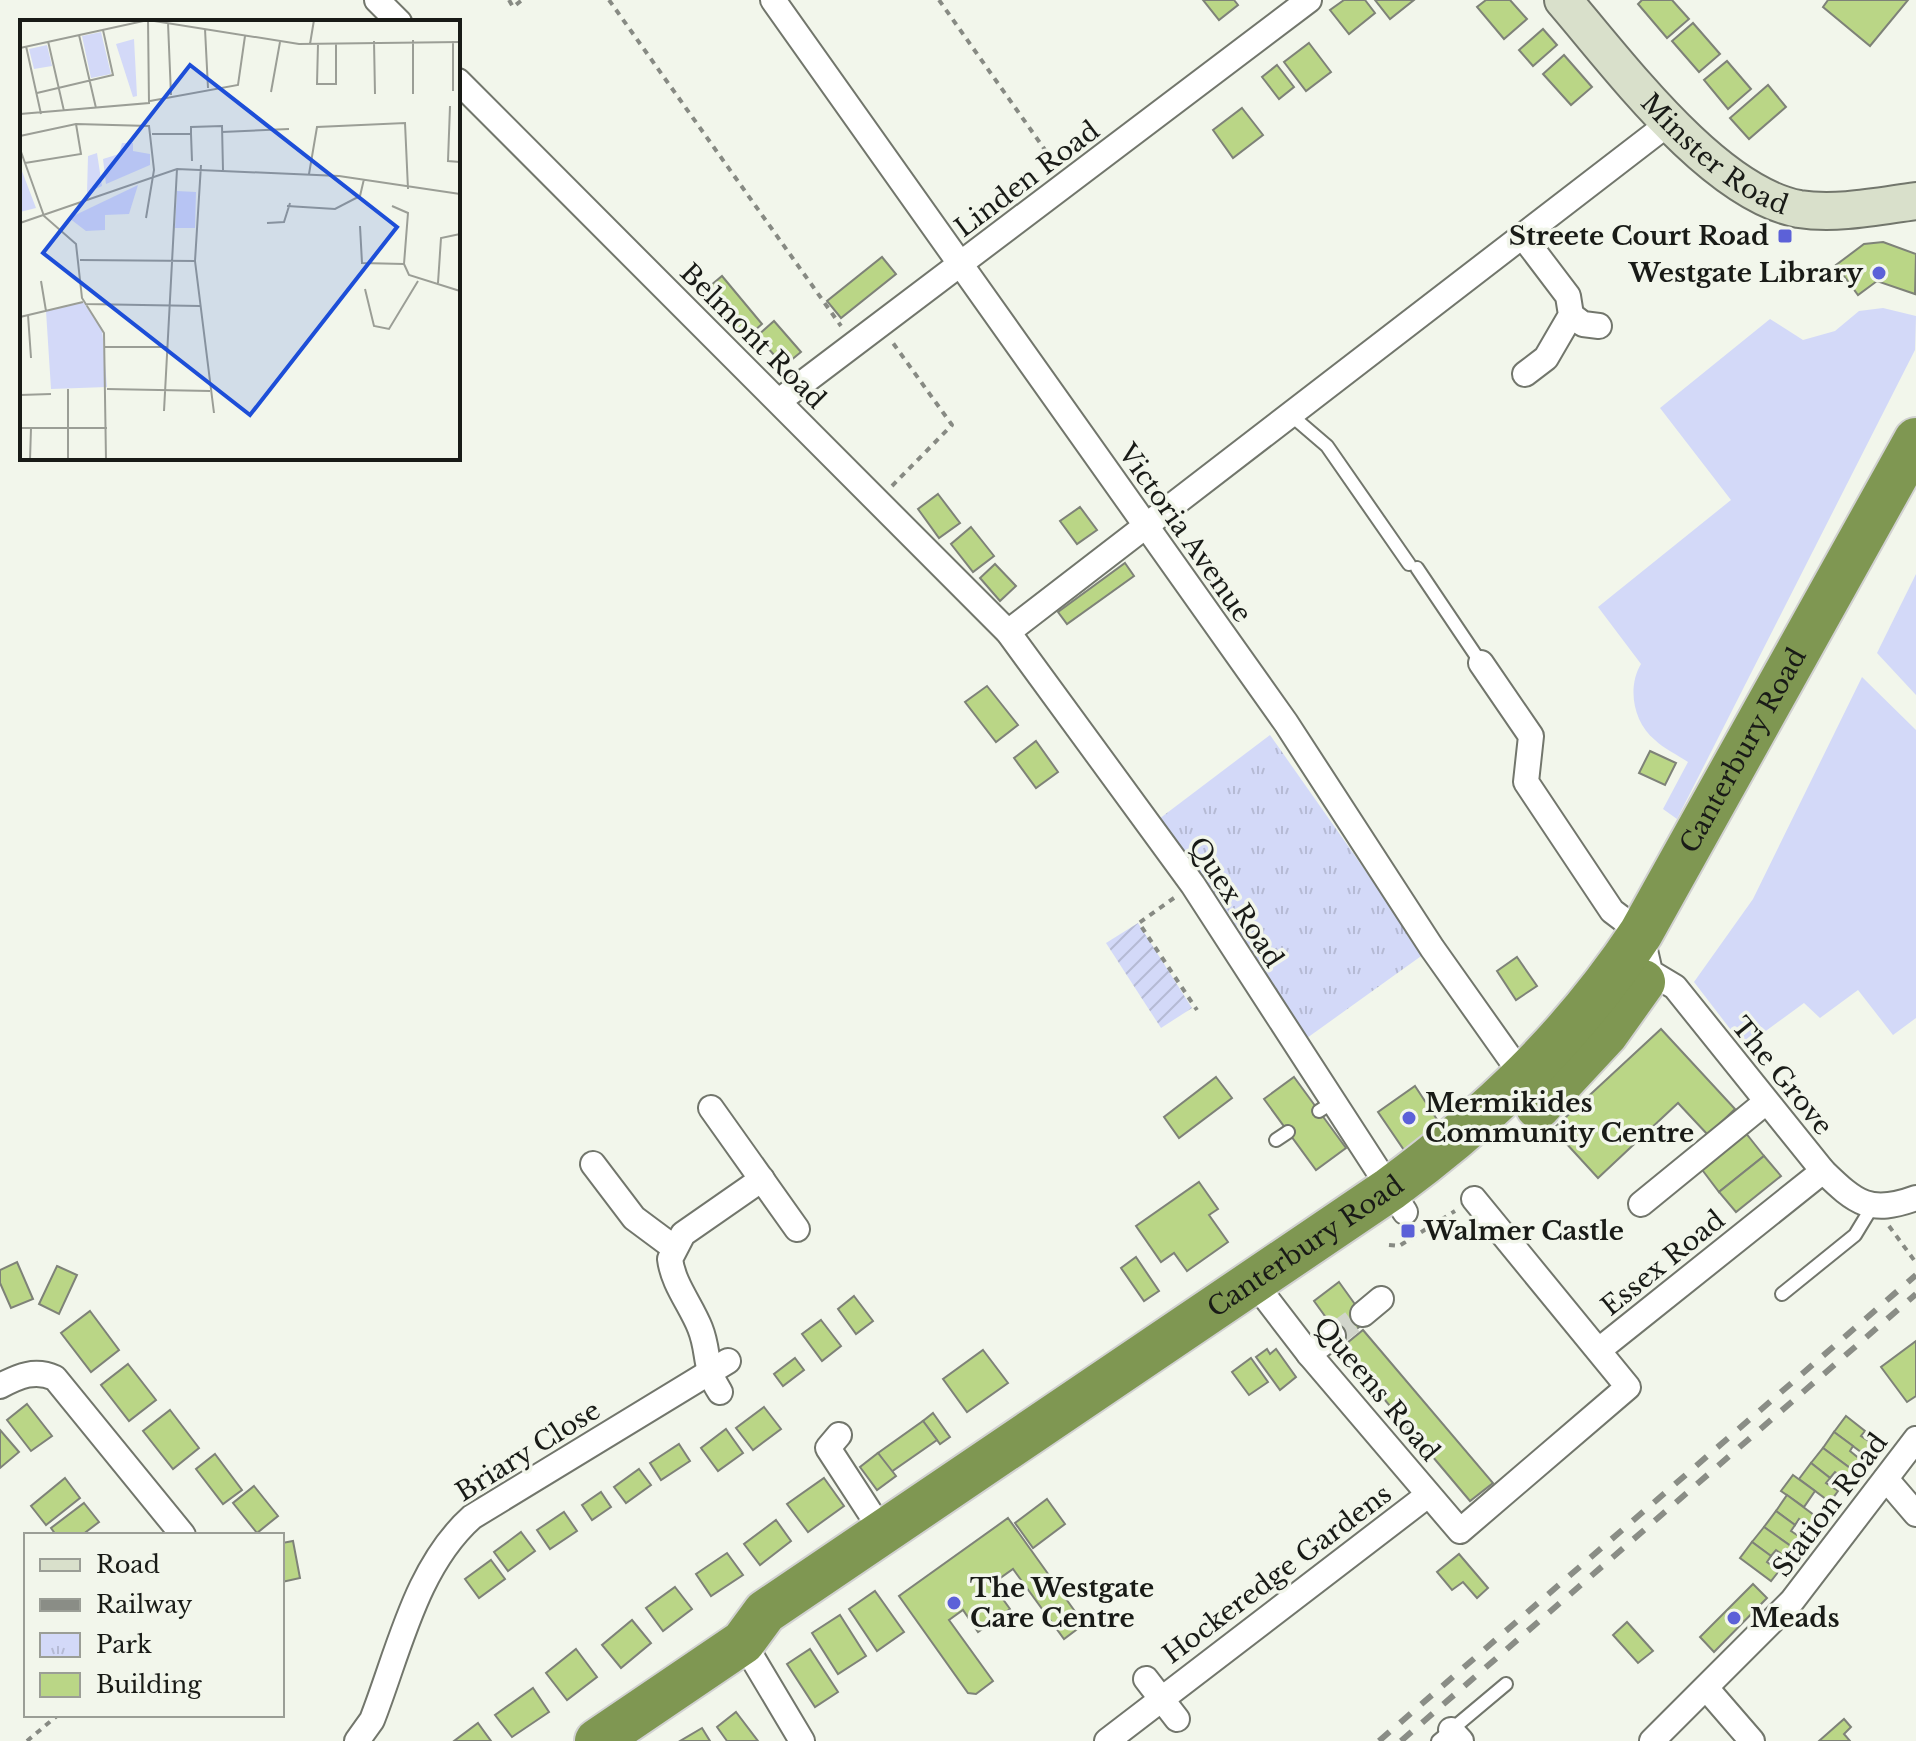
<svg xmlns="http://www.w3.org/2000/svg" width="1916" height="1741" viewBox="0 0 1916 1741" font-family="'Libre Baskerville',serif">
<defs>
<pattern id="park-tufts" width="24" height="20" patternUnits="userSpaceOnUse" patternTransform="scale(2)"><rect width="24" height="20" fill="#d3d9f8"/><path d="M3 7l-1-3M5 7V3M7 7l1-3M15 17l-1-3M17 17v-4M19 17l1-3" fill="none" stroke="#b5bad4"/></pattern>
<pattern id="garden-furrows" width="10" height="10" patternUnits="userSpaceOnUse" patternTransform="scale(2)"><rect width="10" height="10" fill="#d3d9f8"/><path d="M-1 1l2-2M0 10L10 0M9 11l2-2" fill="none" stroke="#b5bad4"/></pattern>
</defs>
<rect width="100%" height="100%" fill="#f2f6eb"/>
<g fill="#d3d9f8">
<path d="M1883,308L1916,316L1915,350L1677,819L1663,809L1688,762C1678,755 1664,749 1655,740C1633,722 1627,687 1641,664L1598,607L1731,500L1660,408L1770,319L1803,340L1835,331L1859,311Z"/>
<polygon points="1916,574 1916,695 1877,653"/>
<polygon points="1862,677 1916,730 1916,1018 1893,1035 1858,990 1820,1018 1804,1003 1744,1047 1694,982 1753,899"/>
</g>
<polygon fill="url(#park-tufts)" points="1270,735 1424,954 1307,1038 1155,822"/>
<polygon fill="url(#garden-furrows)" points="1138,923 1192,1008 1161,1028 1106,943"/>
<g fill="#bad686" stroke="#7e8278" stroke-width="2">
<polygon points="1203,0 1234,0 1238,5 1219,20"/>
<polygon points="1344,0 1365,0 1375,13 1349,34 1330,10"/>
<polygon points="1375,0 1414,0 1390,19"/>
<polygon points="1486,0 1510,0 1527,19 1504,39 1477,7"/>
<polygon points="1642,0 1672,0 1689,19 1667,38 1638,4"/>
<polygon points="1828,0 1908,0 1870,46 1823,7"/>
<polygon points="1693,23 1720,54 1699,72 1672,41"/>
<polygon points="1543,29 1557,45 1533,66 1519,50"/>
<polygon points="1309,43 1331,72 1306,91 1284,62"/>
<polygon points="1564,55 1592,87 1571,105 1543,74"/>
<polygon points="1727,61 1751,89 1728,109 1704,80"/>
<polygon points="1277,65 1294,87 1279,99 1262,77"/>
<polygon points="1768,85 1786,107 1749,139 1730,118"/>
<polygon points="1242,108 1263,135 1233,158 1213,130"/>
<polygon points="1883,242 1916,254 1915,294 1877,281 1858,295 1836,265 1864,244"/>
<polygon points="882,257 896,274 841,318 827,301"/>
<polygon points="722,276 762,324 745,339 704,291"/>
<polygon points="774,321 801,352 784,366 757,336"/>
<polygon points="938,494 960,523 939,538 918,509"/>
<polygon points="1080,507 1097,530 1077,544 1060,521"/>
<polygon points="971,527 994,556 973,572 951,544"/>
<polygon points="1125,563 1134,576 1067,624 1058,612"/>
<polygon points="995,564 1016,586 1000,601 980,578"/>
<polygon points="987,686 1018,725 996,742 965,702"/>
<polygon points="1036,741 1058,772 1036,788 1014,758"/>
<polygon points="1650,751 1676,763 1665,785 1639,773"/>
<polygon points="1517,957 1537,986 1516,1000 1497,971"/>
<polygon points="1661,1029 1735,1109 1708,1135 1678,1103 1598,1178 1553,1129"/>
<polygon points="1216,1077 1232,1098 1179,1138 1164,1117"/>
<polygon points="1294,1077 1346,1148 1316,1170 1264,1099"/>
<polygon points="1415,1086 1440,1124 1404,1150 1378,1112"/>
<polygon points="1745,1132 1764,1156 1719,1192 1700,1167"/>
<polygon points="1764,1156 1781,1176 1736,1212 1719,1192"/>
<polygon points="1199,1182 1218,1209 1209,1215 1228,1242 1187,1271 1174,1253 1161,1262 1136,1226"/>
<polygon points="1136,1257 1159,1291 1144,1301 1121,1268"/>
<polygon points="17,1262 33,1299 11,1308 0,1283 0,1270"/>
<polygon points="57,1266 77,1275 59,1314 39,1304"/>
<polygon points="1339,1282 1367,1321 1338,1343 1325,1327 1330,1323 1314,1301"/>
<polygon points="854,1296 873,1321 856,1334 838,1309"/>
<polygon points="90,1311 119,1350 91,1372 61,1333"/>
<polygon points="821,1320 841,1346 822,1361 802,1334"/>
<polygon points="1363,1330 1493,1483 1470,1501 1341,1348"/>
<polygon points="1916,1341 1916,1396 1907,1402 1881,1367"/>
<polygon points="1267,1349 1270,1354 1276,1349 1296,1377 1280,1390 1256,1357"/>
<polygon points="983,1350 1008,1383 967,1412 943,1379"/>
<polygon points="795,1358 804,1370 783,1386 774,1374"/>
<polygon points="1251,1358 1268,1382 1249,1395 1232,1372"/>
<polygon points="128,1364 156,1400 129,1421 101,1385"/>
<polygon points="27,1404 52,1436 31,1451 7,1420"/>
<polygon points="764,1407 781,1429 753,1450 736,1428"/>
<polygon points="170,1410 199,1448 173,1469 143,1431"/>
<polygon points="933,1413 950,1437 940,1444 923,1421"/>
<polygon points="1846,1416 1865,1431 1861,1436 1873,1444 1865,1455 1834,1432"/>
<polygon points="923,1421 937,1440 891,1472 878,1453"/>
<polygon points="726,1429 743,1453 718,1471 701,1448"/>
<polygon points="0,1430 19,1452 0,1468"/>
<polygon points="1834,1432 1853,1446 1850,1451 1861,1460 1854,1471 1823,1448"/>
<polygon points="679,1444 690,1461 661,1480 650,1463"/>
<polygon points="1823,1448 1854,1471 1846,1480 1835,1472 1830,1478 1811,1463"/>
<polygon points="878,1453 896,1476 877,1490 860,1467"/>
<polygon points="215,1454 242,1490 223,1504 196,1469"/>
<polygon points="1811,1463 1830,1478 1826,1483 1838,1491 1830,1502 1799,1479"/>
<polygon points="639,1469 651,1485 626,1503 614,1487"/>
<polygon points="1793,1475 1815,1491 1804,1507 1781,1491"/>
<polygon points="65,1478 80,1498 46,1525 31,1506"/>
<polygon points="824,1478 844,1506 808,1532 787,1504"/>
<polygon points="254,1486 278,1516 257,1533 233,1503"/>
<polygon points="601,1492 611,1507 592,1520 582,1505"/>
<polygon points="1787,1495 1818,1518 1811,1528 1799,1519 1795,1525 1776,1511"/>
<polygon points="1047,1499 1065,1524 1033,1548 1015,1523"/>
<polygon points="84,1503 99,1522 82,1535 56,1535 51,1528"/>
<polygon points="1776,1511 1795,1525 1791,1531 1803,1539 1795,1549 1764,1527"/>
<polygon points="564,1512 577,1531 550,1549 537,1530"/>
<polygon points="1008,1518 1084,1624 1064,1639 1013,1569 992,1584 1010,1609 978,1632 963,1610 949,1620 993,1681 976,1694 968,1693 899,1596"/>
<polygon points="776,1520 791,1541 760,1565 744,1544"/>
<polygon points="1764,1527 1795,1549 1788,1559 1776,1550 1771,1556 1752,1542"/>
<polygon points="521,1532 535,1551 508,1571 494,1552"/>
<polygon points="293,1541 300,1578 282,1582 282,1543"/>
<polygon points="1752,1542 1771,1556 1767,1562 1779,1571 1771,1581 1740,1558"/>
<polygon points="727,1553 743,1575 711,1596 696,1574"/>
<polygon points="1459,1554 1488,1588 1477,1598 1463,1582 1452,1590 1437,1572"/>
<polygon points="491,1560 505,1579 479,1598 465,1579"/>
<polygon points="1753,1584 1767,1598 1714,1652 1700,1637"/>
<polygon points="675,1587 692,1609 663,1631 646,1608"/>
<polygon points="875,1591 904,1632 877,1651 849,1609"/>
<polygon points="840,1615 866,1656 838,1674 812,1633"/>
<polygon points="632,1620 651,1643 621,1668 602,1645"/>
<polygon points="1627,1622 1653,1651 1638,1663 1613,1635"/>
<polygon points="576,1649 597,1677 567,1700 546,1673"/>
<polygon points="810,1649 838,1692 815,1707 787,1664"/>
<polygon points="533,1688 549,1712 512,1737 495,1715"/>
<polygon points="736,1712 758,1741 727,1741 717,1727"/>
<polygon points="1844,1719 1851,1727 1844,1734 1850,1741 1819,1741"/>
<polygon points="478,1723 491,1741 454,1741"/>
<polygon points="702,1728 710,1741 680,1741"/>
</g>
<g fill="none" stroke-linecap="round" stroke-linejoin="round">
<polyline stroke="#d1d5cb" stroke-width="24" stroke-dasharray="24 12" stroke-linecap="butt" points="1333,1336 1363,1314"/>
<defs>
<g id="lane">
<polyline points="1292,416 1327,446 1409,564"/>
<polyline points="1417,568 1481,663"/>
<polyline points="1319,1111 1333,1102"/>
<polyline points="1276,1140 1288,1132"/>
<polyline points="1782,1294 1855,1235 1872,1207"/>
<polyline points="1438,1741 1506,1684"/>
</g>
<g id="street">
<polyline points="377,0 399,22"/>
<polyline points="773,0 1286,723 1432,948 1529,1085"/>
<polyline points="458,81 1008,632 1193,885 1405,1212"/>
<polyline points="1524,238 1568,296 1571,315 1546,358 1525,374"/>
<polyline points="1571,315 1583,324 1599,326"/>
<polyline points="779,401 1309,0"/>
<polyline points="1008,632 1669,123"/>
<path d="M1481,663L1531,736L1526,782L1612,911L1641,933L1650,972L1675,987L1823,1171C1856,1203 1870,1215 1916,1198"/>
<polyline points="711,1108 797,1229"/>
<polyline points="593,1164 634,1218 673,1247"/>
<polyline points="1641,1204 1766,1102"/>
<polyline points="1253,1281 1309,1354 1460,1531 1628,1387 1474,1199"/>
<polyline points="1363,1314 1381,1299"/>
<polyline points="1599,1350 1823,1171"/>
<polyline points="1309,1354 1333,1336"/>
<path d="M0,1386C19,1376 35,1369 55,1378L183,1535"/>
<path d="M720,1392C703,1366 710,1353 700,1328C691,1305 673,1284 670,1259L683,1234L762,1179"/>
<polyline points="839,1435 828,1448 882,1531"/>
<polyline points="1886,1479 1916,1514"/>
<polyline points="743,1642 802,1741"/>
<polyline points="1146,1679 1177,1719"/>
<polyline points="1707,1689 1752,1741"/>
<polyline points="1451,1730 1461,1741"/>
<path d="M357,1741L372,1720C399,1651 416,1567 472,1517L728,1361"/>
<polyline points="1107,1741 1428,1495"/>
<polyline points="1652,1741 1792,1601 1916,1439"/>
</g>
<g id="secondary">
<path id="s1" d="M1563,0C1619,65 1713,193 1799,209C1837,215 1879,206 1916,201"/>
</g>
<g id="highway">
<polyline points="1538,1107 1606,1034 1643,982"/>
<path id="s2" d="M597,1741L743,1642L765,1612L1390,1189C1490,1115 1572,1037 1641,933L1916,440"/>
</g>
</defs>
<use href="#lane" stroke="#72766c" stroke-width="16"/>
<use href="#street" stroke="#72766c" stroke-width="28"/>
<use href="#secondary" stroke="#72766c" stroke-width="40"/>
<use href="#highway" stroke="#d1d1d1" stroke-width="48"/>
<g stroke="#878a83" stroke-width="4" stroke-dasharray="6 6" stroke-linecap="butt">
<polyline points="509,0 513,7 522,0"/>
<polyline points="609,0 841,326"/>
<polyline points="939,0 1055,164"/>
<polyline points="892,486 952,425 893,343"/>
<polyline points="1174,898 1139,923 1197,1010"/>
<polyline points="1889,1226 1914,1260 1916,1258"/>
<polyline points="1389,1245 1399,1246 1455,1211"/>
<polyline points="27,1741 58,1715"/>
</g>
<use href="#lane" stroke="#fff" stroke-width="12"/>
<use href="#street" stroke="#fff" stroke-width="24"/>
<use href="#secondary" stroke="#d9e0cb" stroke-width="36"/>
<use href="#highway" stroke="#7f9752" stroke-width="44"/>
<g stroke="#8a8d86" stroke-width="6" stroke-dasharray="14 14" stroke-linecap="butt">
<polyline points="1379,1741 1916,1275"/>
<polyline points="1401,1741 1916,1294"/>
</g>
</g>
<g fill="#5c61d8" stroke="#f2f6eb" stroke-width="3">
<rect x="1777" y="228" width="16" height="16" rx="4"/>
<circle cx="1879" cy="273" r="8"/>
<circle cx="1409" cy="1118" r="8"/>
<rect x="1400" y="1223" width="16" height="16" rx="4"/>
<circle cx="954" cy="1603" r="8"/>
<circle cx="1734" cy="1618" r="8"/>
</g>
<g text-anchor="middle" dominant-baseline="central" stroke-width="7" stroke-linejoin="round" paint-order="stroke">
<g font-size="26" fill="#191b17" stroke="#f2f6eb">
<text stroke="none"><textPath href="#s1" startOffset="218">Minster Road</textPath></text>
<text transform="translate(1027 179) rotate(-37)">Linden Road</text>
<text transform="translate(753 336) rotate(45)">Belmont Road</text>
<text transform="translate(1185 533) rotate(55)">Victoria Avenue</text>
<text stroke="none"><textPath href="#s2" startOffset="1538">Canterbury Road</textPath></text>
<text transform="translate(1236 902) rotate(57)">Quex Road</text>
<text transform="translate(1782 1076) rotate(51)">The Grove</text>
<text stroke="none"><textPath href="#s2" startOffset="866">Canterbury Road</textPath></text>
<text transform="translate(1663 1263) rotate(-39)">Essex Road</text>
<text transform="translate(1377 1389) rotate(50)">Queens Road</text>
<text transform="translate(528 1451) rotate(-32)">Briary Close</text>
<text transform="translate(1830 1505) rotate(-53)">Station Road</text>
<text transform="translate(1277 1574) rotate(-37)">Hockeredge Gardens</text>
</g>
<g font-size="26" font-weight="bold" fill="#191b17" stroke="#f2f6eb" text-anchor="start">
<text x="1769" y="236" text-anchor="end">Streete Court Road</text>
<text x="1863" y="273" text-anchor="end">Westgate Library</text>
<text x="1425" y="1103">Mermikides<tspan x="1425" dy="30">Community Centre</tspan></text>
<text x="1424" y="1231">Walmer Castle</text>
<text x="970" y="1588">The Westgate<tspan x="970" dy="30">Care Centre</tspan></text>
<text x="1750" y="1618">Meads</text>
</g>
</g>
<g transform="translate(20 20)">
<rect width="440" height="440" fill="#f2f6eb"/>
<path d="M114,19L117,76L113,77L96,24ZM102,123H113V131L130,134V145L86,164L83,139L99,134ZM77,133L82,166L67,173L68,136ZM0,146L16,188L0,192ZM118,165L109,194L85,195V210L66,211L49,198Z" fill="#d3d9f8"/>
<path d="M81,12L91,54L71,58L62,16ZM27,25L32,46L14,49L9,29ZM157,171L176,172L175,208H155ZM63,282L82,308L87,367L31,369L26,291Z" fill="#d3d9f8"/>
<path fill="none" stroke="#9b9e96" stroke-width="2" d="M148,3L151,75M185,9L188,68M59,15L76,88M28,21L44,91M354,21L355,74M290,24L294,0M298,24L297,64H316V24M6,26L21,94M0,28L128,0L279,24L440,22M433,71V21M251,72L260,22M17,73L93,55L83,10M393,74V20M130,81L218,65L225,16M430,86L428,141L440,142M0,94L129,83L128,0M202,112L269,109M132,114H171M171,114V107L202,106L203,150M171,114L172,141M0,116L56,104L129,106L134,150L126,198M0,129L24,196L56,224L62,278L84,313L86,440M5,143L61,134L56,104M181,145L175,241L194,393M289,154L297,107L385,103L388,169M267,186L315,189L340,176L344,159M372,186L388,193L384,244L389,255L440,271M0,203L157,149L319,156L440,174M247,203L264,202L270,183M340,206L342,243L384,244M60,240L175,241M21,261L26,291M418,263L421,218L440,214M345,269L354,306L369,309L398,261M65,284L180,286M8,295L11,338M0,297L63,282M85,327H147M87,369L190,371M0,375L31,374M144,391L157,149M0,408H87M10,440L11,408M48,440V369"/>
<path fill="#1d4ed8" fill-opacity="0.15" stroke="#1d4ed8" stroke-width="4" d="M170,45L377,207L230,395L23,233Z"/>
<rect width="440" height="440" fill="none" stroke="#191b17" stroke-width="4"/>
</g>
<rect x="24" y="1533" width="260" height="184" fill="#f2f6eb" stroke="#9b9e96" stroke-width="2"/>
<rect x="40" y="1559" width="40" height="12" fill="#d9e0cb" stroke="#9b9e96" stroke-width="2"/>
<text x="96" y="1573" font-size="24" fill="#191b17">Road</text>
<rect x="40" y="1599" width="40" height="12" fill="#8a8d86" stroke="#9b9e96" stroke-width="2"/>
<text x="96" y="1613" font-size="24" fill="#191b17">Railway</text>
<rect x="40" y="1633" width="40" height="24" fill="url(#park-tufts)" stroke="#9b9e96" stroke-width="2"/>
<text x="96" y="1653" font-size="24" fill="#191b17">Park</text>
<rect x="40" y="1673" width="40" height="24" fill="#bad686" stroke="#9b9e96" stroke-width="2"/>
<text x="96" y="1693" font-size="24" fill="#191b17">Building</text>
</svg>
